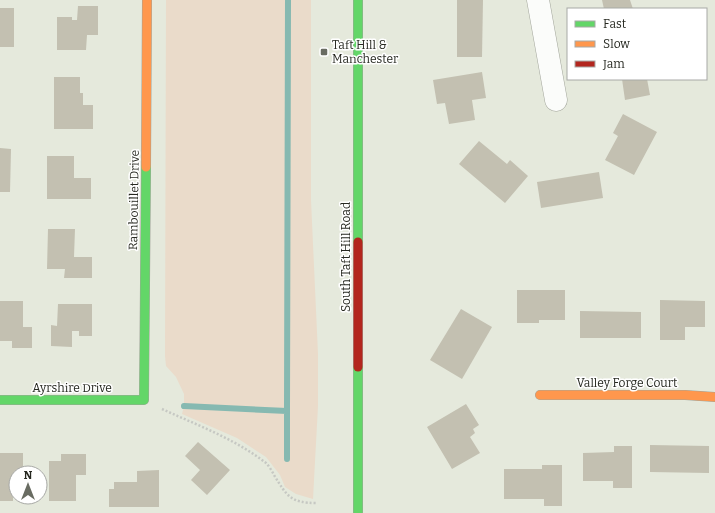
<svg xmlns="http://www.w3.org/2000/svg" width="715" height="513" viewBox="0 0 715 513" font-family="Bitter,serif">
<rect width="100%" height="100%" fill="#e5e9dc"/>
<polygon fill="#eadbca" points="166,0 311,0 311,200 318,354 318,406 313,499 296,494 285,487 280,475 266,457 237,438 182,414 184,406 184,394 176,377 166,366 165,356"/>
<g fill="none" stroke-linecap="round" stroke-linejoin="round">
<g stroke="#86b9b1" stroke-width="6">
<polyline points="184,406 287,411 287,459"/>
<polyline points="287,411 288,0"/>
</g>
</g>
<g fill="#c3c0b1">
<polygon points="457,0 483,0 482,57 457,57"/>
<polygon points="602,0 630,0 633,9 604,9"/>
<polygon points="78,6 98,6 98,35 87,35 86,50 57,50 57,17 72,17 72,20 77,20"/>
<rect x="0" y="8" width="14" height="39"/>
<polygon points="482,72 486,98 472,100 475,120 449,124 445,103 437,104 433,80"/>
<polygon points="54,77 80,77 80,93 83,93 83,105 93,105 93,129 54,129"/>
<polygon points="622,79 647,79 650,95 625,100"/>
<polygon points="623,114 657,132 634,175 605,160 618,136 613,133"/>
<polygon points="479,141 507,164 510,160 528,176 505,203 459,164"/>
<polygon points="0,148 11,149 10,192 0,192"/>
<polygon points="47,156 74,156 74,178 91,178 91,199 47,199"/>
<polygon points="599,172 603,198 541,208 537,182"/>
<polygon points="48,229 75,229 74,257 92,257 92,278 64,278 65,269 47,269"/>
<polygon points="517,290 565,290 565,320 539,320 539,323 517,323"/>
<polygon points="660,300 705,301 705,327 685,327 685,340 660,340"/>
<polygon points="0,301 23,301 23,327 32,327 32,348 12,348 12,341 0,341"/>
<polygon points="58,304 92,304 92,336 79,336 79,331 72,331 72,347 51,346 51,325 57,326"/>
<polygon points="461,309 492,327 462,379 430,360"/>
<polygon points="580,311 641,312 641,338 580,338"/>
<polygon points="466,404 479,425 473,429 475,433 470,437 480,453 452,469 427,427"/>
<polygon points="198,442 230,470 207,495 191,480 200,470 185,456"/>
<polygon points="650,445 709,446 709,473 650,472"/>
<polygon points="614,446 632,446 632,488 613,488 613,481 583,481 583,453 614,452"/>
<polygon points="0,453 23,453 23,473 16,473 16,475 13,475 13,501 0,501"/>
<polygon points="61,454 86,454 86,475 76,475 76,501 49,501 49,461 61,461"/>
<polygon points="542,465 562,465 562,506 544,506 544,499 504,499 504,469 542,469"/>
<polygon points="159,470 159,507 109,507 109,489 114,489 114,482 137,482 137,471"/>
</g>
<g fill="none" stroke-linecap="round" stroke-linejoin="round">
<defs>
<polyline id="street" points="538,0 556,100"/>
<g id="fast">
<polyline points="358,0 358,242"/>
<polyline points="358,367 358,513"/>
<polyline points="0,400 144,400 146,167"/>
</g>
<g id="slow">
<polyline points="146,167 147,0"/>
<polyline points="540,395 685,395 715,397"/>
</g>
<polyline id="jam" points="358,242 358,367"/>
</defs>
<use href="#street" stroke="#a1a49a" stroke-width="23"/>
<use href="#fast" stroke="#a1a49a" stroke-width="10"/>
<use href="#slow" stroke="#a1a49a" stroke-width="10"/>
<use href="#jam" stroke="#a1a49a" stroke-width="10"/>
<path stroke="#c6c8c3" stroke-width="2.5" stroke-dasharray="2 2" stroke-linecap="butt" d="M162,409C197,425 235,439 266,463C269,466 272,471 274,475C287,496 290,503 317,503"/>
<use href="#street" stroke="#fbfcfa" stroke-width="22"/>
<use href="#fast" stroke="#63d668" stroke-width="9"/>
<use href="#slow" stroke="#ff974d" stroke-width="9"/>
<use href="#jam" stroke="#b3261e" stroke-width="9"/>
</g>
<rect fill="#696c62" stroke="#fff" stroke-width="1.5" x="320" y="48" width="8" height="8" rx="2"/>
<g text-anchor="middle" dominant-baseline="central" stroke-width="3" stroke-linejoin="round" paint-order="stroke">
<g font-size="12" fill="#262820" stroke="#fff" text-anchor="start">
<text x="332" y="45">Taft Hill &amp;<tspan x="332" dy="14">Manchester</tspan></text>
</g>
<g font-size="12" fill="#262820" stroke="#fff">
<text transform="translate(134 200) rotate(-89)">Rambouillet Drive</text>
<text transform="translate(346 257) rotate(-90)">South Taft Hill Road</text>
<text x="627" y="383">Valley Forge Court</text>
<text x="72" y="388">Ayrshire Drive</text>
</g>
</g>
<rect x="567" y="8" width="140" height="72" fill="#ffffff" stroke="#a8a9a6"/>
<rect x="575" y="21" width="20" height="6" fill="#63d668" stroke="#a8a9a6"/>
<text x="603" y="28" font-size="12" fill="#262820">Fast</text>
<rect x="575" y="41" width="20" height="6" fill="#ff974d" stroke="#a8a9a6"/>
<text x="603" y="48" font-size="12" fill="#262820">Slow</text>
<rect x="575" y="61" width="20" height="6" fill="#b3261e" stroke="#a8a9a6"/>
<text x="603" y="68" font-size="12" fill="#262820">Jam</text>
<g transform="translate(28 485)"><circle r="19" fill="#ffffff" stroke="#a8a9a6"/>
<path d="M0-3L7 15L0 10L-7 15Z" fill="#696c62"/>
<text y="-6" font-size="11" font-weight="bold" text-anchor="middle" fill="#262820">N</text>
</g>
</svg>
